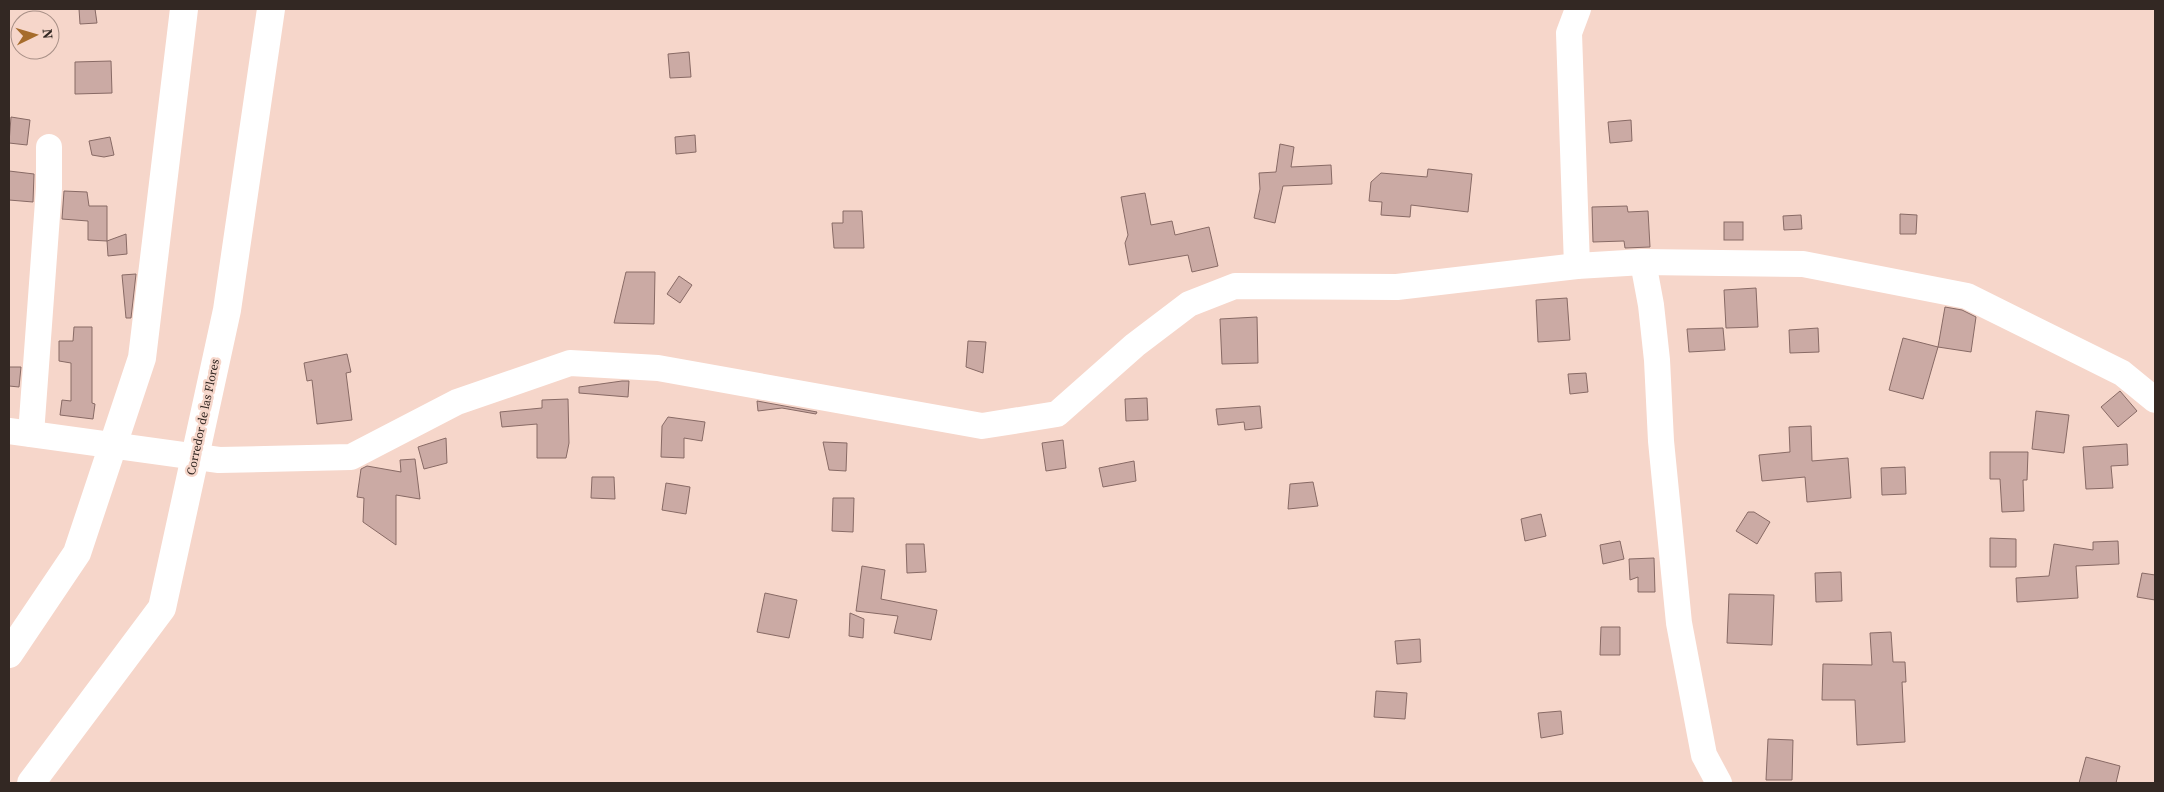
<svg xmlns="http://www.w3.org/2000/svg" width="2164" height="792" viewBox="0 0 2164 792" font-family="'Source Serif 4',serif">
<rect width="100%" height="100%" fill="#f6d6ca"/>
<g fill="#cbaaa4" stroke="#886a65">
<polygon points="79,9 95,9 97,23 80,24"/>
<polygon points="689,52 691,77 670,78 668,54"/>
<polygon points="111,61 112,93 75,94 75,62"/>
<polygon points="11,117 30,120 27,145 9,143"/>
<polygon points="1631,120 1632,141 1610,143 1608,122"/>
<polygon points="695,135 696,152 676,154 675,137"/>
<polygon points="110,137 114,155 104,157 92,155 89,141"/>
<polygon points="1280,144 1294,147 1291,167 1331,165 1332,184 1283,186 1275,223 1254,218 1260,189 1259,173 1276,172"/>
<polygon points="1428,169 1472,174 1468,212 1411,205 1410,217 1381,215 1382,202 1369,201 1371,182 1381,173 1427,177"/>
<polygon points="9,171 34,174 33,202 9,200"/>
<polygon points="64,191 87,192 89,206 107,206 107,241 88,240 88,221 62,219"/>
<polygon points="1145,193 1151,225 1172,221 1175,235 1209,227 1218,266 1192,272 1188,255 1129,265 1125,243 1128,235 1121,197"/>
<polygon points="1627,206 1628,212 1648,211 1650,247 1625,248 1624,241 1593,242 1592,207"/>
<polygon points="843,211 862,211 864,248 834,248 832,223 843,223"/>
<polygon points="1900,214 1917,215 1916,234 1900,234"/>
<polygon points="1801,215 1802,229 1784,230 1783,216"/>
<rect x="1724" y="222" width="19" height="18"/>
<polygon points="126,234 127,254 108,256 107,241"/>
<polygon points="626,272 655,272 654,324 614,323"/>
<polygon points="136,274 131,318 126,318 122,275"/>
<polygon points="679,276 692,285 680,303 667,294"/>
<polygon points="1756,288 1758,327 1726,328 1724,290"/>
<polygon points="1567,298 1570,340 1538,342 1536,300"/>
<polygon points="1945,307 1962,310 1976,317 1971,352 1938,347"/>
<polygon points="1257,317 1258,363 1222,364 1220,319"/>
<polygon points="74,327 92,327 92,403 95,404 93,419 60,415 62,400 71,401 71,363 59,361 59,341 73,341"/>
<polygon points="1723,328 1725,350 1689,352 1687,329"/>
<polygon points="1818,328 1819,352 1790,353 1789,330"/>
<polygon points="1903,338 1938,347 1923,399 1889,390"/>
<polygon points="968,341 986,342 983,373 966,367"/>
<polygon points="347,354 351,372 346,373 352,420 317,424 312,380 307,381 304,363"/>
<polygon points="9,367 21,367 19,387 9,386"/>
<polygon points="1586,373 1588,392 1570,394 1568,374"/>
<polygon points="622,381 629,381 628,397 579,393 579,387"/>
<polygon points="2120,391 2137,411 2118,427 2101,407"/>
<polygon points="1147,398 1148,420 1126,421 1125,399"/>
<polygon points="568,399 569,443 566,458 537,458 537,424 502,427 500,412 542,408 542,400"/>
<polygon points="757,401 817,412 816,414 782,408 758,411"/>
<polygon points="1260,406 1262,428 1245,430 1244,422 1218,425 1216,409"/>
<polygon points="2036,411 2069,415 2064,453 2032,449"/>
<polygon points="668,417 705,422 702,441 684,438 684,458 661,457 662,426"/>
<polygon points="1811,426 1812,461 1848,458 1851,498 1807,502 1805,477 1762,481 1759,455 1790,452 1789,427"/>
<polygon points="446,438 447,463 424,469 418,447"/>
<polygon points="1063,440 1066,468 1046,471 1042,443"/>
<polygon points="823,442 847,443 846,471 829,470"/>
<polygon points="2127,444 2128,465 2111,466 2113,488 2086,489 2083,447"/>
<polygon points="1990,452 2028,452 2027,480 2023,480 2024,511 2002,512 2000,479 1990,479"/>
<polygon points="415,459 420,499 396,495 396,545 363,522 364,498 357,497 361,469 367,466 401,472 400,460"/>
<polygon points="1134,461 1136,481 1103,487 1099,468"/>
<polygon points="1905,467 1906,494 1882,495 1881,468"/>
<polygon points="592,477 614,477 615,499 591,498"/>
<polygon points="1313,482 1318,506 1288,509 1290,484"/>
<polygon points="666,483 690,487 686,514 662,510"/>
<polygon points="833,498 854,498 853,532 832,531"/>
<polygon points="1748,512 1754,512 1770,522 1757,544 1736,531"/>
<polygon points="1541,514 1546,536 1525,541 1521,519"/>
<polygon points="1990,538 2016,539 2016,567 1990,567"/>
<polygon points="1620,541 1624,559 1603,564 1600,545"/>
<polygon points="2118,541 2119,564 2076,566 2078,598 2017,602 2016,578 2049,576 2054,544 2093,550 2093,542"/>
<polygon points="906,544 924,544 926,572 907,573"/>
<polygon points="1654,558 1655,592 1638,592 1638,577 1630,580 1629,559"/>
<polygon points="862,566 885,570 881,599 937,610 931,640 894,633 898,616 856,611"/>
<polygon points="1841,572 1842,601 1816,602 1815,573"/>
<polygon points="2142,573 2155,575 2155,600 2137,597"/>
<polygon points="765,593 797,600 789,638 757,632"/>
<polygon points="1729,594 1774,595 1772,645 1727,643"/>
<polygon points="850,613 864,619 863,638 849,636"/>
<polygon points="1601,627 1620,627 1620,655 1600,655"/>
<polygon points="1891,632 1893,662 1905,662 1906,682 1902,682 1905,742 1857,745 1855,700 1822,700 1823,664 1872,665 1870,633"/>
<polygon points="1420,639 1421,662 1397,664 1395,641"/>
<polygon points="1376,691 1407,693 1405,719 1374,717"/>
<polygon points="1561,711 1563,734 1541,738 1538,713"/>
<polygon points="1768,739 1793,740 1792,780 1766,780"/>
<polygon points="2086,757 2120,766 2116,783 2079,783"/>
</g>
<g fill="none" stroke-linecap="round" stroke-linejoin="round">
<g stroke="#fff" stroke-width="26">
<polyline points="1643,262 1651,305 1657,360 1661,441 1679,623 1704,755 1719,783"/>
<polyline points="1577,266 1569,33 1578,9"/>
<polyline points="9,431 219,460 351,457 457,402 570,363 658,368 982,426 1057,414 1135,345 1189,304 1235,286 1397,287 1577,266 1643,262 1803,264 1967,296 2122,373 2155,400"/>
<polyline points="31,434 49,188 49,147"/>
</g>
<g stroke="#fff" stroke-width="28">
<polyline points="9,654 77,553 142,358 184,9"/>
<polyline points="31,783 162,608 227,310 271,9"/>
</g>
</g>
<g text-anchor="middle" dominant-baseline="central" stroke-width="5" stroke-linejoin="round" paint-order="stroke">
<g font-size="12" fill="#332823" stroke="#f6d6ca">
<text transform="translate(203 417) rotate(-78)">Corredor de las Flores</text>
</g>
</g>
<rect width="2164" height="792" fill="none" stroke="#332823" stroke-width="20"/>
<g transform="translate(35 35) rotate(85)"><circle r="24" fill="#f6d6ca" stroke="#a89087"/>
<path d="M0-4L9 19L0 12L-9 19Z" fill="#a66c2b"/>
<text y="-8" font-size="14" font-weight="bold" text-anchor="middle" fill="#332823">N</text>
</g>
</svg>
